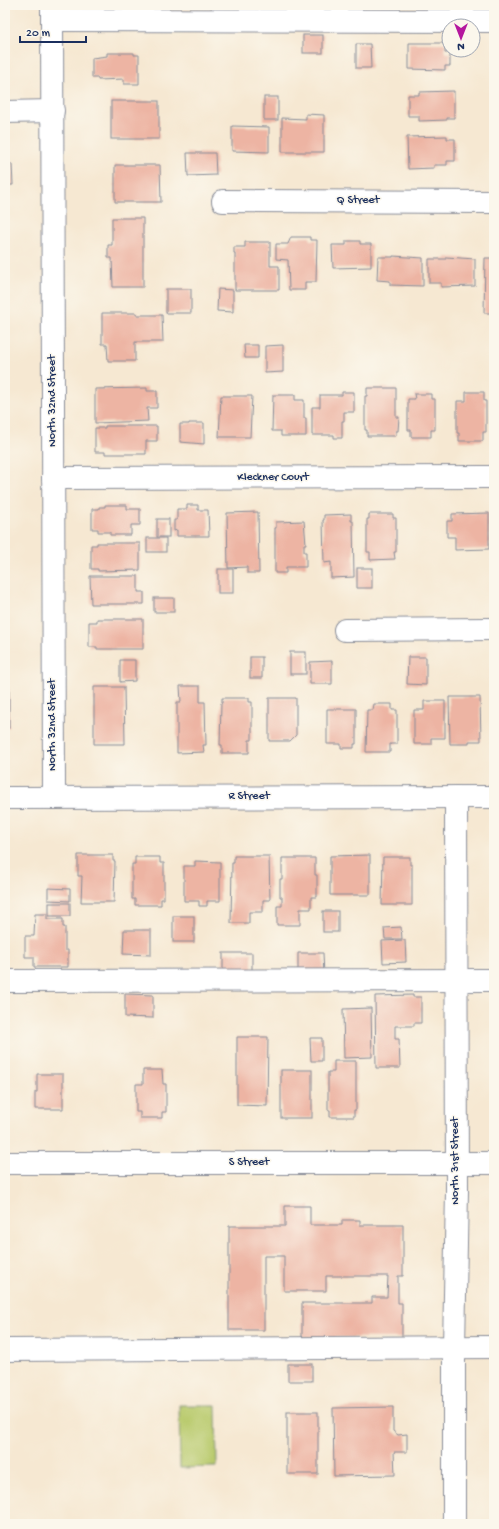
<svg xmlns="http://www.w3.org/2000/svg" width="499" height="1529" viewBox="0 0 499 1529" font-family="'Gochi Hand',sans-serif">
<rect width="100%" height="100%" fill="#fbf7ec"/>
<filter id="ink" filterUnits="userSpaceOnUse"><feTurbulence type="fractalNoise" baseFrequency=".025" numOctaves="2"/><feDisplacementMap in="SourceGraphic" scale="8" xChannelSelector="R" yChannelSelector="G"/><feConvolveMatrix kernelMatrix="1 2 1 2 8 2 1 2 1" color-interpolation-filters="sRGB"/></filter>
<filter id="wash" filterUnits="userSpaceOnUse"><feTurbulence type="fractalNoise" baseFrequency=".012" numOctaves="4" result="noise"/><feDisplacementMap in="SourceGraphic" scale="16" xChannelSelector="R" yChannelSelector="G"/><feGaussianBlur stdDeviation="0.9" result="paint"/><feColorMatrix in="noise" values="0 0 0 0 0 0 0 0 0 0 0 0 0 0 0 0 0 1.4 0 .05"/><feComposite in="paint" operator="in"/></filter>
<g filter="url(#wash)">
<rect width="100%" height="100%" fill="#f6e8d2"/>
<polygon fill="#bacb6e" stroke="#6a7d66" points="179,1405 216,1405 217,1467 180,1468"/>
<g id="blocks">
<g fill="#edb4a3">
<polygon points="88,5 123,5 123,7 121,7 121,13 112,13 112,8 88,8"/>
<rect x="303" y="35" width="20" height="18"/>
<polygon points="409,43 445,43 445,53 450,53 450,66 445,66 445,70 409,69"/>
<polygon points="356,44 370,44 371,68 356,68"/>
<polygon points="107,53 134,53 134,55 139,55 139,84 124,84 124,79 98,80 98,78 92,78 92,58 107,56"/>
<rect x="5" y="58" width="3" height="24"/>
<polygon points="454,91 454,118 447,118 447,120 419,121 419,116 408,116 408,95 419,95 419,92"/>
<rect x="264" y="97" width="14" height="23"/>
<rect x="111" y="101" width="48" height="38"/>
<polygon points="306,114 324,115 324,152 282,152 282,118 306,119"/>
<polygon points="232,126 269,127 269,152 232,151"/>
<polygon points="447,136 447,139 455,139 455,161 447,161 447,165 434,165 434,168 408,169 407,137"/>
<polygon points="187,153 215,153 216,175 188,176"/>
<polygon points="5,164 12,164 13,185 5,185"/>
<polygon points="115,165 160,165 161,202 115,202"/>
<polygon points="112,218 143,218 143,287 113,287 112,258 108,258 108,245 112,245"/>
<polygon points="291,237 310,237 310,240 317,240 316,282 305,282 305,290 289,290 288,260 276,259 276,244 288,244"/>
<polygon points="346,241 360,241 360,244 371,244 371,267 333,268 332,245 346,245"/>
<polygon points="245,242 270,242 270,266 279,266 279,290 235,290 235,253 234,253 234,247 245,247"/>
<polygon points="393,256 423,258 423,286 390,285 390,281 377,280 378,257 393,257"/>
<polygon points="446,257 475,259 475,286 441,287 441,283 429,283 429,259 446,259"/>
<polygon points="485,258 494,258 494,313 484,313"/>
<rect x="166" y="289" width="25" height="24"/>
<polygon points="218,289 233,290 233,312 217,311"/>
<polygon points="102,313 137,313 137,315 162,315 163,342 135,342 135,361 108,361 107,344 102,344"/>
<polygon points="244,345 258,345 258,358 245,358"/>
<polygon points="283,345 283,372 265,373 265,346"/>
<polygon points="147,388 147,391 157,391 157,408 147,408 148,421 95,423 95,389"/>
<polygon points="367,388 396,388 396,417 399,417 398,431 396,431 396,436 367,436 367,430 365,430 365,396 367,396"/>
<polygon points="342,392 354,392 354,412 344,412 344,421 342,421 342,438 334,438 334,435 312,435 312,407 320,407 320,395 342,395"/>
<polygon points="466,392 484,392 484,401 486,401 486,432 483,432 483,441 459,441 459,433 457,433 457,401 466,401"/>
<polygon points="414,394 431,394 431,399 435,399 435,430 431,430 431,437 411,437 411,430 408,430 408,399 415,399"/>
<polygon points="273,395 295,395 295,400 304,400 304,418 306,418 306,436 281,436 281,431 272,431"/>
<polygon points="221,396 252,396 250,437 219,437"/>
<polygon points="189,423 204,423 204,444 180,442 180,424 189,424"/>
<polygon points="105,426 157,426 157,441 146,441 146,454 105,454 105,452 95,452 95,428 105,428"/>
<polygon points="105,505 127,505 127,509 140,509 140,525 131,525 131,535 110,535 110,532 98,532 98,529 92,529 92,509 99,509 99,507 105,507"/>
<polygon points="187,505 198,505 198,510 208,510 209,536 177,536 177,530 174,531 174,520 177,520 177,509 187,509"/>
<polygon points="258,512 259,573 247,573 247,567 228,568 227,513"/>
<polygon points="489,513 489,549 455,550 455,537 447,537 447,521 452,521 452,514"/>
<polygon points="351,514 351,521 353,521 354,577 331,578 331,562 324,563 323,520 324,520 324,515"/>
<polygon points="369,514 393,514 393,518 396,518 396,552 394,552 395,559 370,560 370,552 367,552 367,519 369,519"/>
<rect x="157" y="519" width="12" height="18"/>
<polygon points="304,521 306,544 304,544 304,552 306,552 306,567 286,567 286,573 275,573 275,528 276,528 276,522"/>
<rect x="147" y="538" width="19" height="14"/>
<polygon points="97,543 140,543 140,570 98,571 98,569 91,569 91,545 97,545"/>
<rect x="357" y="568" width="15" height="20"/>
<rect x="218" y="569" width="15" height="24"/>
<polygon points="90,576 138,576 138,592 144,592 144,604 91,604"/>
<rect x="154" y="598" width="20" height="14"/>
<polygon points="97,619 143,619 143,649 97,649 97,647 89,647 89,622 97,622"/>
<rect x="290" y="652" width="16" height="22"/>
<rect x="250" y="657" width="12" height="21"/>
<polygon points="408,657 426,657 426,685 407,684"/>
<polygon points="120,660 135,660 135,681 120,682"/>
<polygon points="332,661 332,684 310,684 310,662"/>
<polygon points="180,686 200,686 200,702 205,702 206,745 203,745 204,752 177,753 177,702 181,702"/>
<polygon points="94,687 124,687 125,744 94,744"/>
<rect x="5" y="688" width="4" height="40"/>
<polygon points="449,697 480,697 481,741 469,741 469,744 450,744"/>
<polygon points="222,698 249,698 249,702 252,702 252,740 249,740 249,753 222,753 222,745 220,745 221,703 222,703"/>
<polygon points="269,698 296,698 296,735 290,741 269,741"/>
<polygon points="424,701 445,701 445,738 431,738 431,744 414,744 414,710 424,710"/>
<polygon points="374,704 392,704 392,710 397,710 397,744 390,744 390,752 366,752 367,710 373,710"/>
<polygon points="327,709 356,709 356,744 354,744 354,748 341,748 341,744 327,744"/>
<polygon points="78,855 113,855 113,861 115,861 114,902 81,902 82,876 78,876"/>
<polygon points="370,855 370,895 330,895 330,856"/>
<polygon points="234,856 269,856 270,900 263,900 263,912 249,912 249,923 231,923 232,863 234,863"/>
<polygon points="135,857 160,857 160,863 164,863 164,899 161,899 161,905 135,905 135,899 132,899 132,864 135,864"/>
<polygon points="383,857 410,857 410,865 412,865 412,905 382,905"/>
<polygon points="282,858 315,858 315,875 317,875 317,897 311,897 311,909 300,909 300,925 277,925 277,906 282,906 282,897 280,897 280,879 282,879"/>
<polygon points="195,861 220,862 220,901 207,901 207,906 199,906 199,901 184,901 184,866 195,866"/>
<polygon points="48,888 70,889 70,901 48,900"/>
<rect x="49" y="903" width="21" height="13"/>
<rect x="323" y="911" width="15" height="21"/>
<polygon points="35,914 47,914 47,919 63,919 63,927 65,927 65,950 68,950 68,967 34,967 34,957 25,957 25,936 34,936"/>
<rect x="173" y="916" width="21" height="26"/>
<polygon points="401,927 402,939 385,939 384,928"/>
<polygon points="124,930 151,930 151,955 123,954"/>
<polygon points="405,940 406,962 383,963 382,941"/>
<rect x="223" y="953" width="29" height="22"/>
<polygon points="298,953 323,953 324,975 298,975"/>
<polygon points="125,994 153,995 153,1018 125,1017"/>
<polygon points="413,995 413,997 421,997 421,1023 414,1023 414,1026 395,1026 395,1039 399,1039 400,1068 376,1068 375,996"/>
<polygon points="371,1008 372,1057 344,1058 343,1009"/>
<polygon points="237,1037 268,1037 267,1106 237,1105"/>
<polygon points="310,1038 322,1038 322,1061 311,1061"/>
<polygon points="334,1061 356,1061 356,1110 354,1110 354,1117 330,1117 330,1110 328,1110 328,1072 334,1072"/>
<polygon points="143,1070 162,1070 163,1084 166,1084 166,1112 162,1112 162,1118 140,1118 140,1112 136,1112 136,1084 143,1084"/>
<rect x="281" y="1070" width="31" height="48"/>
<polygon points="37,1074 63,1074 63,1109 35,1109 35,1092 37,1092"/>
<polygon points="285,1206 310,1206 310,1225 342,1225 342,1220 360,1220 360,1225 403,1225 403,1276 398,1276 398,1303 402,1303 402,1338 302,1337 302,1303 372,1303 372,1297 387,1297 388,1276 326,1276 326,1291 284,1291 284,1256 264,1256 264,1330 229,1330 229,1226 285,1226"/>
<rect x="288" y="1364" width="24" height="17"/>
<polygon points="393,1407 393,1431 398,1435 407,1434 407,1452 394,1452 395,1475 334,1476 333,1408"/>
<rect x="287" y="1412" width="31" height="62"/>
</g>
</g>
</g>
<g filter="url(#ink)">
<use href="#blocks" fill-opacity="0" stroke="#888c98" stroke-width="1"/>
<g fill="none" stroke-linecap="round" stroke-linejoin="round">
<defs>
<g id="minor">
<polyline points="52,5 54,798"/>
<polyline points="52,20 494,21"/>
<polyline points="5,112 53,111"/>
<polyline points="223,201 494,202"/>
<polyline points="53,478 494,477"/>
<polyline points="345,630 494,629"/>
<polyline points="5,798 494,797"/>
<polyline points="5,981 494,980"/>
<polyline points="5,1163 494,1163"/>
<polyline points="5,1350 494,1347"/>
<polyline points="454,1524 454,1347 457,1191 456,797"/>
</g>
</defs>
<use href="#minor" stroke="#888c98" stroke-width="24"/>
<use href="#minor" stroke="#fff" stroke-width="22"/>
</g>
</g>
<g text-anchor="middle" dominant-baseline="central" stroke-width="3" stroke-linejoin="round" paint-order="stroke">
<g font-size="12" fill="#1b2f5e" stroke="#fbf7ec">
<text x="358" y="201">Q Street</text>
<text transform="translate(53 401) rotate(-90)">North 32nd Street</text>
<text x="273" y="478">Kleckner Court</text>
<text transform="translate(53 725) rotate(-90)">North 32nd Street</text>
<text x="249" y="797">R Street</text>
<text transform="translate(456 1161) rotate(-90)">North 31st Street</text>
<text x="249" y="1163">S Street</text>
</g>
</g>
<rect width="499" height="1529" fill="none" stroke="#fbf7ec" stroke-width="20"/>
<g transform="translate(461 38) rotate(180)"><circle r="19" fill="#fbf7ec" stroke="#a1a7b3"/>
<path d="M0-3L7 15L0 10L-7 15Z" fill="#b5179e"/>
<text y="-6" font-size="11" font-weight="bold" text-anchor="middle" fill="#1b2f5e">N</text>
</g>
<path d="M20 36v6h66v-6" fill="none" stroke="#1b2f5e" stroke-width="2"/>
<text x="26" y="36" font-size="12" fill="#1b2f5e" stroke="#fbf7ec" stroke-width="3" paint-order="stroke">20 m</text>
</svg>
